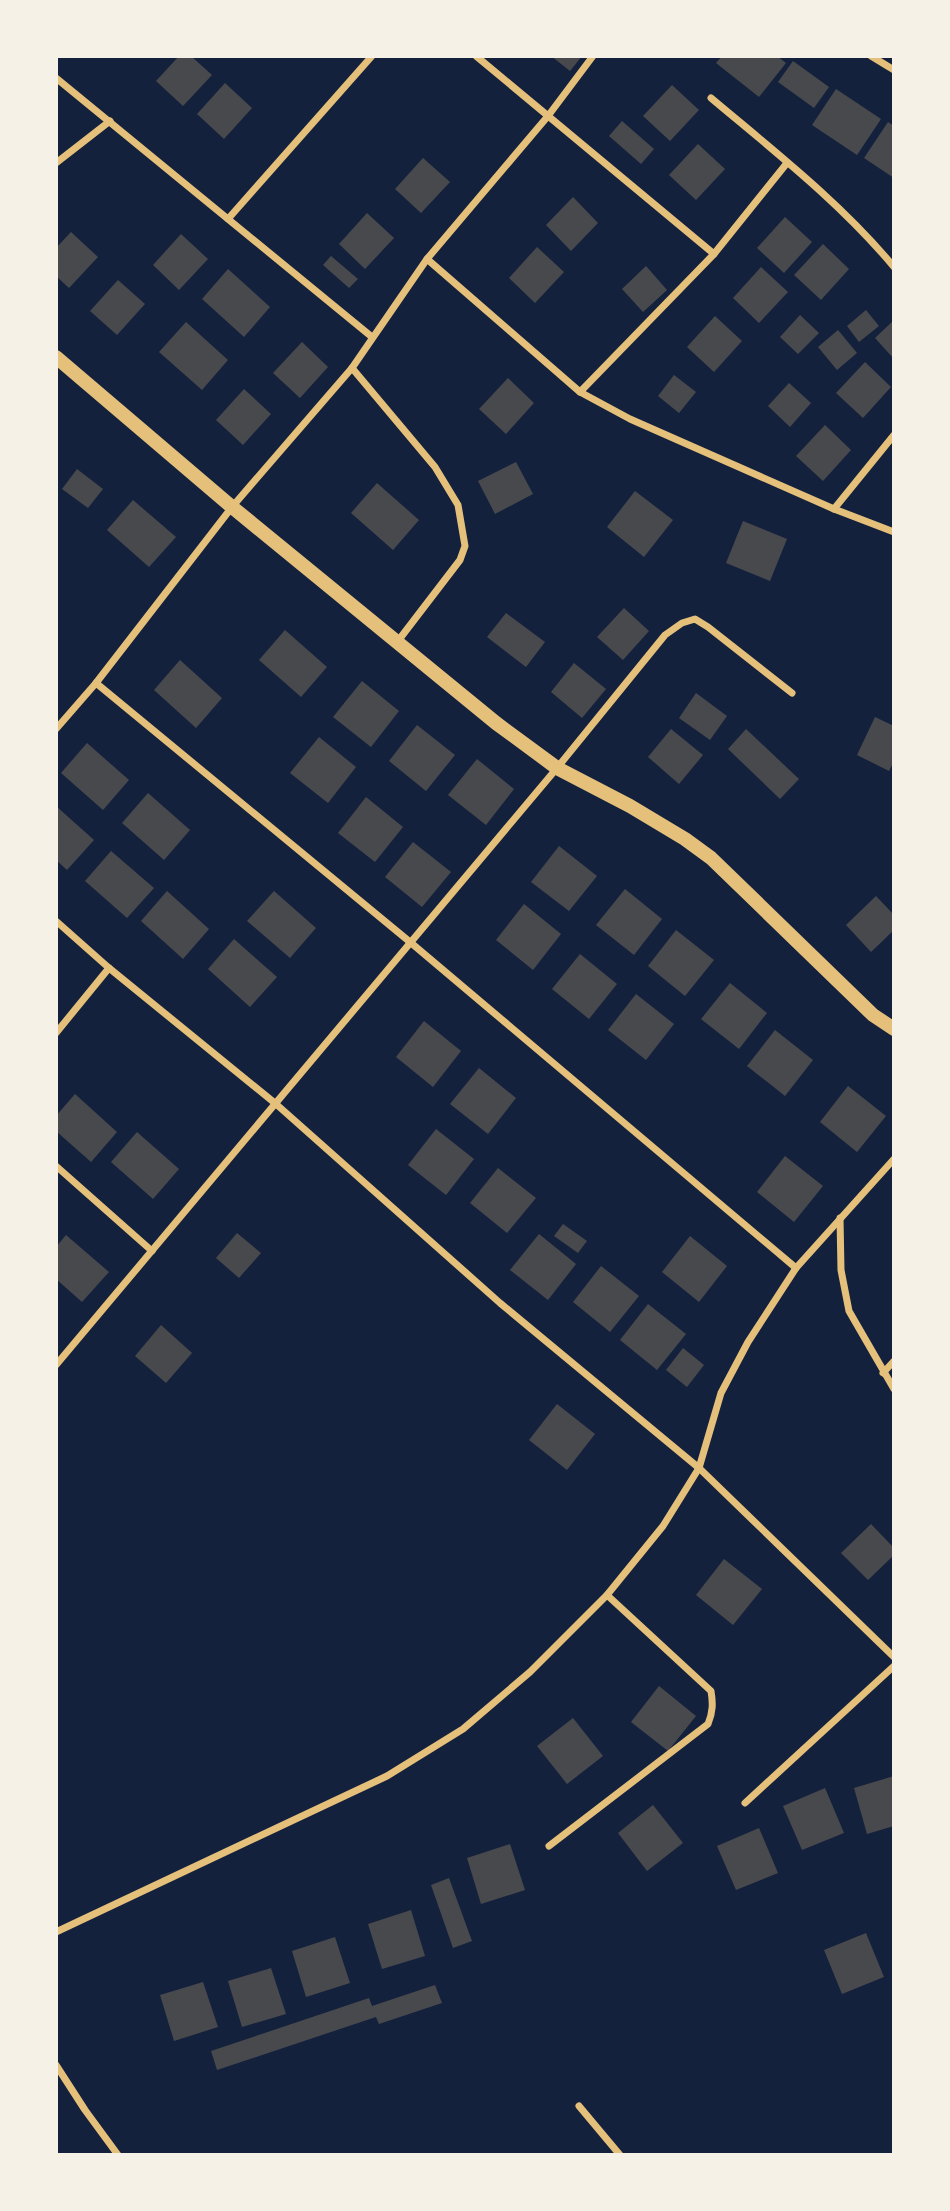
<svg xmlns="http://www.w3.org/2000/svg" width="950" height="2211" viewBox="0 0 950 2211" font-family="'Source Serif 4',serif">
<rect width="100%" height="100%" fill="#14213d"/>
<g fill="#48494c">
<polygon points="179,56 191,56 212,75 183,106 156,81"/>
<polygon points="551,56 582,56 570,71"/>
<polygon points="722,56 777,56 786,63 759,97 716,63"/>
<polygon points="793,61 829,87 814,108 778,82"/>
<polygon points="225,83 252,108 224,139 197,114"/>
<polygon points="672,85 699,110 670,141 643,116"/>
<polygon points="836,89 881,119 857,155 812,125"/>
<polygon points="622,121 654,149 641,164 609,136"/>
<polygon points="888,122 894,126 894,178 864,158"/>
<polygon points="698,144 725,169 696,200 669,175"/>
<polygon points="423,158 450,182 421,213 395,189"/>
<polygon points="573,197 598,223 571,251 546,225"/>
<polygon points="367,213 394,238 365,269 339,244"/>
<polygon points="785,217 812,242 784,273 757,248"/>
<polygon points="71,232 98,257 69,288 56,276 56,248"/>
<polygon points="181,234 208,259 179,290 153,265"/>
<polygon points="823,244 849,269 821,300 794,275"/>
<polygon points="537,247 564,272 535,303 509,278"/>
<polygon points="331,256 358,279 349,288 323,265"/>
<polygon points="646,266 667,290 643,312 622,289"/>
<polygon points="761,267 788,292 759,323 733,298"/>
<polygon points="228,269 270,307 244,337 202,299"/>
<polygon points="118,280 145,304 117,335 90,311"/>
<polygon points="866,310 879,326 859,342 847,326"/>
<polygon points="800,315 819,333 798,354 780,337"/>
<polygon points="715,316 742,341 714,372 687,347"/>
<polygon points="894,320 894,359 875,338"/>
<polygon points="186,322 228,360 202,390 159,352"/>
<polygon points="838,330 857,353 837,370 818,347"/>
<polygon points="302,342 328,367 300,398 273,373"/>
<polygon points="865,362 891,387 863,418 836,393"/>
<polygon points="674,375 696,392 679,413 658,396"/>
<polygon points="508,378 534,403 506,434 479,409"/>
<polygon points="789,383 811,403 790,427 768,406"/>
<polygon points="244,389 271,414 243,445 216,420"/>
<polygon points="825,425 851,450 823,481 796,456"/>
<polygon points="516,462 533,494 495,514 478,481"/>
<polygon points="77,469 103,489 88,508 62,489"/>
<polygon points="377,483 419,520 393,550 351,513"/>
<polygon points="635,491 673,520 644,557 607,527"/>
<polygon points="133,500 176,537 149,567 107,530"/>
<polygon points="743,521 787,539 770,581 726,563"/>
<polygon points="624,608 649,631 623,660 597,637"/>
<polygon points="506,613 545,642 526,667 487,637"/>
<polygon points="285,630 327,667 301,697 259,660"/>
<polygon points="180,660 222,698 196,728 154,690"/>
<polygon points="574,663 606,689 582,718 551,692"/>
<polygon points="362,681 399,711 371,747 333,717"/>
<polygon points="696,693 727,716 710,740 679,718"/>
<polygon points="875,717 894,726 894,761 889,771 857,755"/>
<polygon points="417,725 455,755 426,791 389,761"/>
<polygon points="671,729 703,755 679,784 648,757"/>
<polygon points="746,729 799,779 780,799 728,749"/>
<polygon points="319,737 356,767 328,803 290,773"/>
<polygon points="87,743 129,780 103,810 61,773"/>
<polygon points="477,759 514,789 486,825 448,795"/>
<polygon points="148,793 190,830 164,860 122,823"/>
<polygon points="366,797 403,827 375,862 338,833"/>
<polygon points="56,806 94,840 67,870 56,860"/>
<polygon points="413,842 451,872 422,907 385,877"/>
<polygon points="559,846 597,876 569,911 531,882"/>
<polygon points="111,851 154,888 127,918 85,881"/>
<polygon points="625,889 662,919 634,955 596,925"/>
<polygon points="167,891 209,929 183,959 141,921"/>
<polygon points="274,891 316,928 290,958 247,921"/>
<polygon points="876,896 894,915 894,930 871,952 846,925"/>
<polygon points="524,904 561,934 533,970 496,940"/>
<polygon points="676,930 714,960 685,996 648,966"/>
<polygon points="234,939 277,977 250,1007 208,969"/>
<polygon points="580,954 617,984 589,1019 552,989"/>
<polygon points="730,983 767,1013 739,1049 701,1019"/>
<polygon points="636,994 674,1024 646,1060 608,1030"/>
<polygon points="424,1021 461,1051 433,1087 396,1057"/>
<polygon points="775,1030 813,1060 785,1096 747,1066"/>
<polygon points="479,1068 516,1098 488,1134 450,1104"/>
<polygon points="848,1086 886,1116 857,1152 820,1122"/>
<polygon points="75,1094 117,1132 91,1162 56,1131 56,1116"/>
<polygon points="436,1129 474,1159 446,1195 408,1165"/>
<polygon points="137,1132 179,1169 153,1199 111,1162"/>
<polygon points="785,1156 823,1186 794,1222 757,1192"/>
<polygon points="498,1168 536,1198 507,1233 470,1203"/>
<polygon points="563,1224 587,1241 578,1253 554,1236"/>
<polygon points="237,1233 261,1253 239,1278 216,1258"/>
<polygon points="539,1234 576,1264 548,1300 510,1270"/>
<polygon points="66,1235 109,1272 82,1302 56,1279 56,1247"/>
<polygon points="690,1236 727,1266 699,1302 662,1272"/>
<polygon points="601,1266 639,1296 610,1332 573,1302"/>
<polygon points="648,1304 686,1334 657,1370 620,1340"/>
<polygon points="161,1325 192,1353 166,1383 135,1356"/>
<polygon points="683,1348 704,1365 687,1387 666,1370"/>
<polygon points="557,1404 595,1434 567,1470 529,1440"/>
<polygon points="871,1524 894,1548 894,1555 868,1580 841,1553"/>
<polygon points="724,1559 762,1589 733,1625 696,1595"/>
<polygon points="659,1686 696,1716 668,1751 631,1722"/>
<polygon points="573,1718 603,1756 567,1784 537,1746"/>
<polygon points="894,1776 894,1826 867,1834 854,1788"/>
<polygon points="825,1788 844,1833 802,1850 783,1806"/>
<polygon points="653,1805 683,1843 647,1871 618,1833"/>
<polygon points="759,1828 778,1873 736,1890 717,1846"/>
<polygon points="510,1844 525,1890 481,1904 467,1858"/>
<polygon points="449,1878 472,1941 453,1948 431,1885"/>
<polygon points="411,1910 425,1956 382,1969 368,1924"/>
<polygon points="866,1933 884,1977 842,1994 824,1950"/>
<polygon points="335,1937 350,1983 306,1997 292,1951"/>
<polygon points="271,1968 286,2014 242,2027 228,1981"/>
<polygon points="203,1982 218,2027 174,2041 160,1995"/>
<polygon points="435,1985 442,2003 379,2024 376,2017 217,2070 211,2051 369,1998 372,2006"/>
</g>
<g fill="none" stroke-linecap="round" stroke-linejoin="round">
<g stroke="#e5c07b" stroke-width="7">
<polyline points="476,56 714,254"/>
<polyline points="871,56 894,70"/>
<polyline points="56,78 372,337"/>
<path d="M711,98C774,151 841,203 894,267"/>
<polyline points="56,163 110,121"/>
<polyline points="228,219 372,56"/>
<polyline points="427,259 580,392 630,419 834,509 894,532"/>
<polyline points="352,368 435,467 458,505 465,546 460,560 398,641"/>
<polyline points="580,392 714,254 787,163"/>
<polyline points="834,509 894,435"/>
<polyline points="96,683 410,942 796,1268"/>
<polyline points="56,729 96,683 232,507 352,368 427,259 548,116 593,56"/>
<polyline points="56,921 109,968 276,1104 500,1303 699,1468 894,1657"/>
<polyline points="56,1033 109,968"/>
<polyline points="56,1166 152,1251"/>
<polyline points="840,1218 841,1270 849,1311 894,1389"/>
<polyline points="56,1365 557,768 665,635 682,623 695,619 708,627 792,693"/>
<polyline points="883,1373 894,1361"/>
<polyline points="745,1803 894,1666"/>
<path d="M549,1846L708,1724C713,1712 713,1703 711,1691L607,1595"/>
<polyline points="56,1932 387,1776 463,1729 530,1672 607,1595 663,1526 699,1468 721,1393 748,1342 796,1268 894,1159"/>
<polyline points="56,2065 85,2110 118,2155"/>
<polyline points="579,2106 620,2155"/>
</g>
<polyline stroke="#e5c07b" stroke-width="14" points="56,357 232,507 496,723 557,768 630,806 685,839 711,858 873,1015 894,1029"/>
</g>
<rect width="950" height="2211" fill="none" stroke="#f6f1e7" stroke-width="116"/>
</svg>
